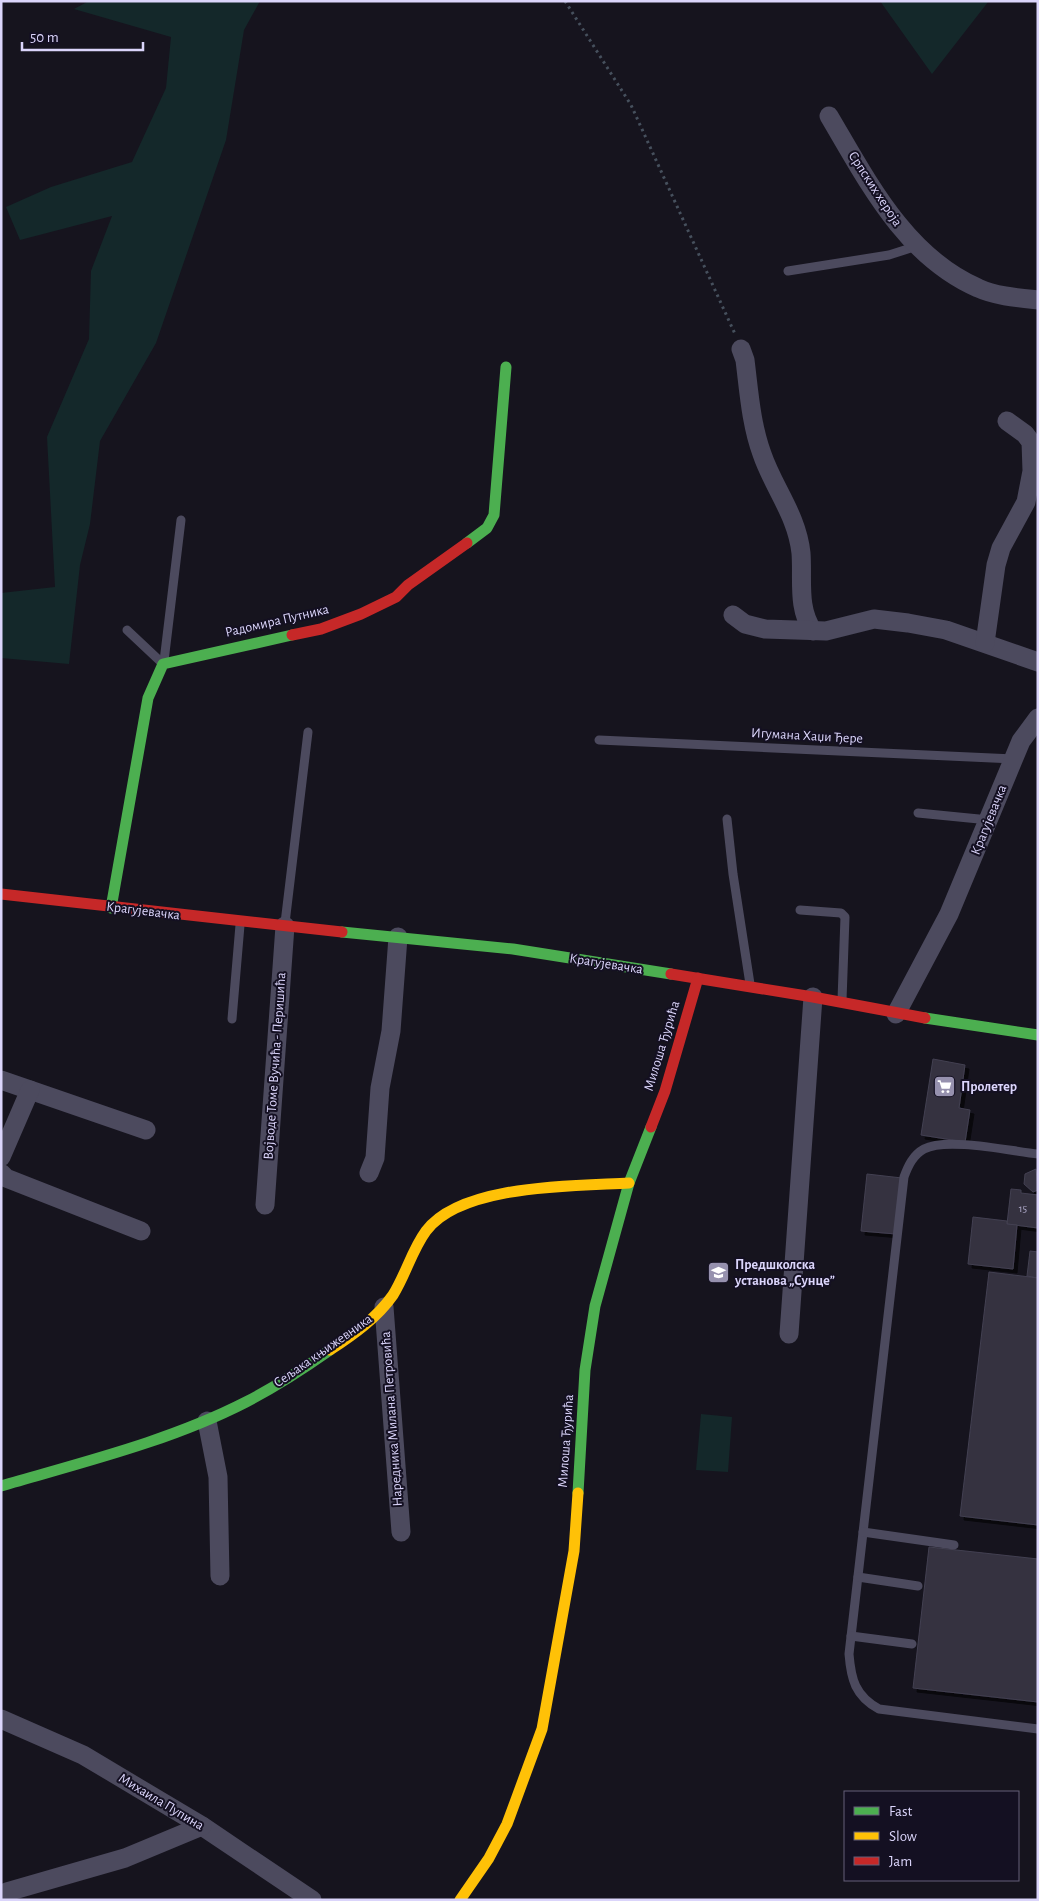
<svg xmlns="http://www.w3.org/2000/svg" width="1039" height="1901" viewBox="0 0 1039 1901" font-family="'Alegreya Sans',sans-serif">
<defs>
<filter id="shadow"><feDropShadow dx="4" dy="4" stdDeviation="0" flood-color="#0009"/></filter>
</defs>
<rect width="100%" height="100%" fill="#16141e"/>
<g fill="#14282a">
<polygon points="89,1 260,1 244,30 226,140 156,343 100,441 90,524 80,565 69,664 1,658 1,593 55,587 47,437 89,339 91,271 112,216 20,240 6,207 51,187 132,162 166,88 171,37 74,9"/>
<polygon points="880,1 992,1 988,2 932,74"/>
<polygon points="701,1414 732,1417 728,1472 696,1470"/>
</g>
<g fill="#343240" stroke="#434051" filter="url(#shadow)">
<polygon points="933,1059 965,1065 959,1108 970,1110 965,1142 921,1135"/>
<polygon points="1036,1169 1038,1190 1033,1192 1024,1184 1025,1174"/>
<polygon points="867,1174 902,1178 896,1234 861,1231"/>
<polygon points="1011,1189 1021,1190 1021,1193 1038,1195 1038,1228 1007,1224"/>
<polygon points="973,1217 1007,1221 1007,1224 1017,1225 1013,1269 968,1264"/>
<polygon points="1030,1251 1038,1252 1038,1278 1027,1276"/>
<polygon points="989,1272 1038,1278 1038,1525 960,1516"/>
<polygon points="929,1547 1038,1559 1038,1702 913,1688"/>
</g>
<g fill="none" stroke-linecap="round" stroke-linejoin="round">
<polyline stroke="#46505d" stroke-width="3" stroke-dasharray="2.5 4" stroke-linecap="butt" points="565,1 631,105 735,334"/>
<g stroke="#4c4a5e" stroke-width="9">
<polyline points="788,271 889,255 917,246"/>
<polyline points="127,630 161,662"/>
<polyline points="164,661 181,520"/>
<polyline points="599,740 1014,759"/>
<polyline points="918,813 989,820"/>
<polyline points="727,819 733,874 750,984"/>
<polyline points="800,910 841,913 845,917 842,1000"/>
<polyline points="285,923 308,732"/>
<polyline points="232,1019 240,925"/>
<path d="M1038,1154C1010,1151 947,1137 924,1149C913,1155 908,1166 904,1177L849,1654C851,1679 855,1696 879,1709L1038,1729"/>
<polyline points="863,1532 954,1545"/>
<polyline points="858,1577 918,1586"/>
<polyline points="851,1636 912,1644"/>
</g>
<g stroke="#4c4a5e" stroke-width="19">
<path d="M829,116C868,182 905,256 978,288C995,296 1019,298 1038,300"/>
<path d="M741,349L745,360C749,392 751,424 762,454C774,489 797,515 801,553C803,580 797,608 813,631"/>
<polyline points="733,615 745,624 765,629 826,631 874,619 908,623 946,630 1038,662"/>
<polyline points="985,643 996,565 1001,548 1026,502 1032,471 1031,442 1025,434 1007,421"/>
<polyline points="896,1014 949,914 1021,741 1038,718"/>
<polyline points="1,1080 146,1130"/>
<polyline points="1,1157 30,1090"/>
<polyline points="1,1173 6,1178 141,1231"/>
<polyline points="369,1173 375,1158 380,1088 391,1031 398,937"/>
<polyline points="265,1205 285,926"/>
<polyline points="384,1307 401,1532"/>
<polyline points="789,1334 813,997"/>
<polyline points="207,1421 218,1477 220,1576"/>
<polyline points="1,1719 83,1755 202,1826 312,1900"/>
<polyline points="3,1900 7,1892 125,1858 202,1826"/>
</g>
<g stroke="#4caf50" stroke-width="11">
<polyline points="467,543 487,528 494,515 506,367"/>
<polyline points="111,908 148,698 163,664 292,635"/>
<polyline points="342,932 513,949 671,974"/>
<polyline points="925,1018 1038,1035"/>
<path d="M1,1486C83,1462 170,1441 246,1402C275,1387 303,1369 330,1350"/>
<polyline points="578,1493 585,1370 595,1306 629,1183 651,1127"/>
</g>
<g stroke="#ffc107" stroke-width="11">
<path d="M330,1350C353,1335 377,1318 393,1295C406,1274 412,1250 426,1231C461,1184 575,1186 629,1183"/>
<polyline points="460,1900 489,1858 507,1824 542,1729 574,1551 578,1493"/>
</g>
<g stroke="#c62828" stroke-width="11">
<polyline points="292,635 321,629 361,614 396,597 408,585 467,543"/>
<polyline points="1,894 342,932"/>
<polyline points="671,974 813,997 925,1018"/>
<polyline points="651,1127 665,1091 698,978"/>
</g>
</g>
<defs>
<symbol id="supermarket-square" viewBox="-11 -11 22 22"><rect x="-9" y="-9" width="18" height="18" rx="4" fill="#9691ae" stroke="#141022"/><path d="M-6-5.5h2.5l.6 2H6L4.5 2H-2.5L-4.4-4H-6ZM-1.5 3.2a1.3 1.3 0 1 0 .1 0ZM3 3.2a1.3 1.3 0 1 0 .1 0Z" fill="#fff"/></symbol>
<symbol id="school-square" viewBox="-11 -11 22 22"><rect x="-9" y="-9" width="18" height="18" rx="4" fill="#9691ae" stroke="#141022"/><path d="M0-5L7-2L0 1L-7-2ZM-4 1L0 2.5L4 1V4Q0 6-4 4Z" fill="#fff"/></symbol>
</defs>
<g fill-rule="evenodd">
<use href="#supermarket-square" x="932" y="1074" width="25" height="25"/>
<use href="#school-square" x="706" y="1260" width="25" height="25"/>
</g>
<g text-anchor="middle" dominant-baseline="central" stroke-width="4" stroke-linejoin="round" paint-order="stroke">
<g font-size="11" fill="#b1accc">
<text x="1023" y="1208">15</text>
</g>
<g font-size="14" fill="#dbd5fb" stroke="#141022">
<text transform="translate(875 189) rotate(57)">Српских хероја</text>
<text transform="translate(277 621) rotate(-13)">Радомира Путника</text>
<text transform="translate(807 736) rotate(3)">Игумана Хаџи Ђере</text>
<text transform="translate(989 820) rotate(-68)">Крагујевачка</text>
<text transform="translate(143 911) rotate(7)">Крагујевачка</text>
<text transform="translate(606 964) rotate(9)">Крагујевачка</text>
<text transform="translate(662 1046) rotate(-73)">Милоша Ђурића</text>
<text transform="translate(275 1066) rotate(-86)">Војводе Томе Вучића - Перишића</text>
<text transform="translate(323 1351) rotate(-35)">Сељака књижевника</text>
<text transform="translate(392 1419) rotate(-94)">Наредника Милана Петровића</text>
<text transform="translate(566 1441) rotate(-86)">Милоша Ђурића</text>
<text transform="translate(161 1802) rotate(31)">Михаила Пупина</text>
</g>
<g font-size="14" font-weight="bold" fill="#dbd5fb" stroke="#141022" text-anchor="start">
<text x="961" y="1087">Пролетер</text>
<text x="735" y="1265">Предшколска<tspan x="735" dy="16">установа „Сунце”</tspan></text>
</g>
</g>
<rect width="1039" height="1901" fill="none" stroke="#dbd5fb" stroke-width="5"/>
<rect x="844" y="1791" width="175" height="90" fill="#141022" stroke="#645f79"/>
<rect x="854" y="1807" width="25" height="8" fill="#4caf50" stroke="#645f79"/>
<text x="889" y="1816" font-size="15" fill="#dbd5fb">Fast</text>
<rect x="854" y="1832" width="25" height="8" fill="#ffc107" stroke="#645f79"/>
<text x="889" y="1841" font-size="15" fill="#dbd5fb">Slow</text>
<rect x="854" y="1857" width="25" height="8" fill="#c62828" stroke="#645f79"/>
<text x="889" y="1866" font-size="15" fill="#dbd5fb">Jam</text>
<path d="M22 42v8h121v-8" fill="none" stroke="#dbd5fb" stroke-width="2.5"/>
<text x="30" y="42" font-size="15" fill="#dbd5fb" stroke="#141022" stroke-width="4" paint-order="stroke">50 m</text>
</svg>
